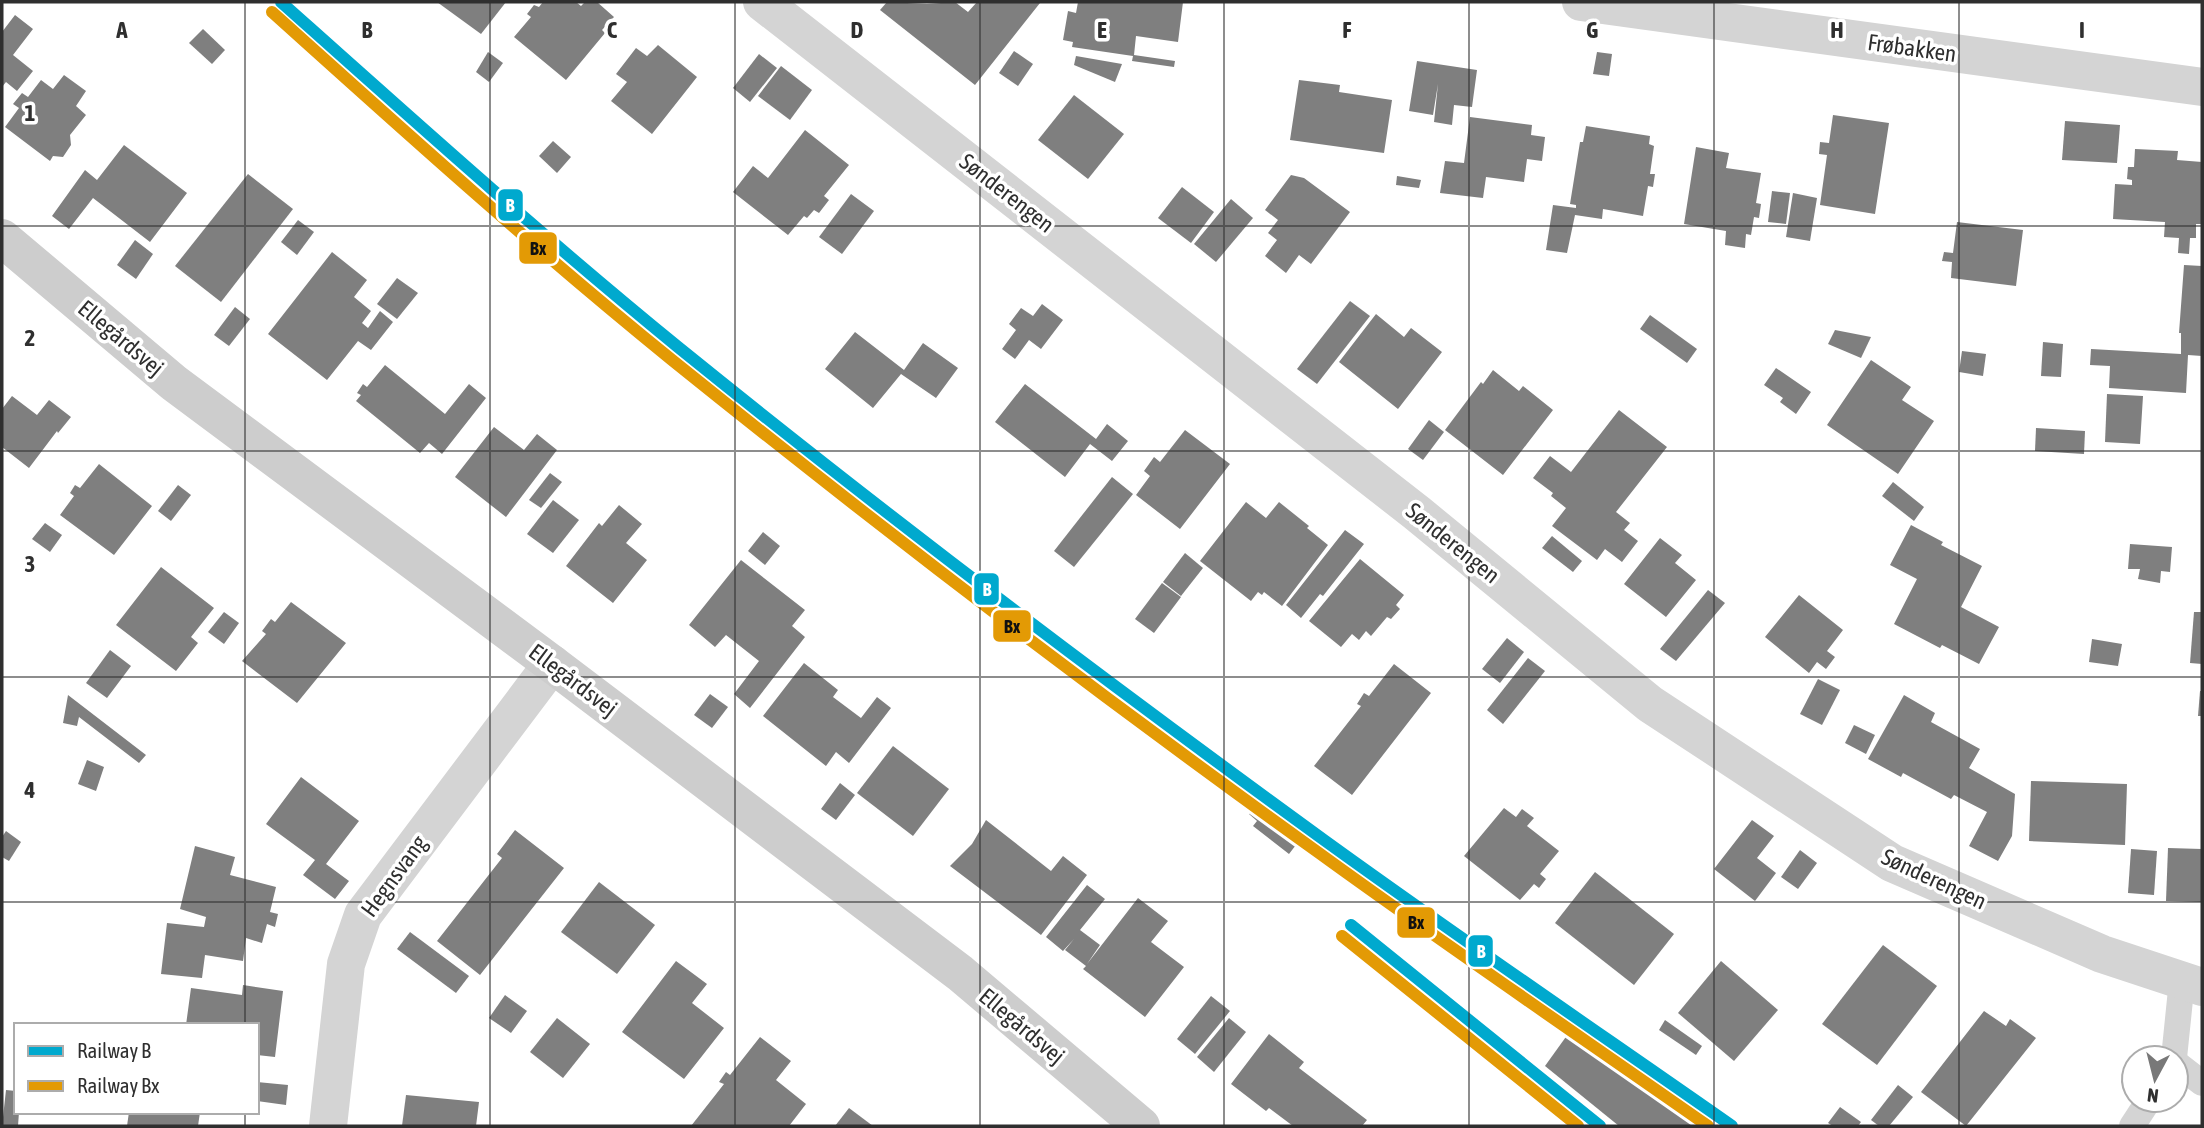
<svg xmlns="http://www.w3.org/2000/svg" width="2204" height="1128" viewBox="0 0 2204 1128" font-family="'Asap Condensed',sans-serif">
<rect width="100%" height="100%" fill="#fff"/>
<g fill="#7f7f7f">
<polygon points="437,2 506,2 481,34"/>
<polygon points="543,2 576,2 581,6 585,2 597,2 614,17 602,30 605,33 566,80 514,37 531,17 527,14 534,5 539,7"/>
<polygon points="887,2 927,4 955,2 968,12 977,2 1040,3 975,85 880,10"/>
<polygon points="1078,2 1183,2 1178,42 1136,36 1134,55 1175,61 1174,67 1132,61 1133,56 1072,47 1073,42 1063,40 1068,11 1076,13"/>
<polygon points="15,15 33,29 13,55 33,71 17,91 6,82 2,87 2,32"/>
<polygon points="203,29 225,50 212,64 189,43"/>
<polygon points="658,45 697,77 652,134 611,101 627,82 616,74 636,48 647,56"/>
<polygon points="1014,51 1033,64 1018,86 999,73"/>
<polygon points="488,52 503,63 489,82 476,72"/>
<polygon points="1597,52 1612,54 1609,76 1593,74"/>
<polygon points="759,54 777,68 750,102 733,88"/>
<polygon points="1076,56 1122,64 1115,82 1074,65"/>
<polygon points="1417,61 1477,70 1472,107 1454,105 1452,125 1434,122 1438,84 1433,115 1409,111"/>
<polygon points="781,66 812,90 790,120 758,96"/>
<polygon points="64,75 86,91 76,106 86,115 70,135 71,145 63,157 53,156 50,161 5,127 19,108 13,104 22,93 28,97 41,80 53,89"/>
<polygon points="1299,80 1340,85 1339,92 1392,100 1384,153 1290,140"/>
<polygon points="1074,95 1124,134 1088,179 1038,140"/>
<polygon points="1833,115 1889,123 1875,214 1820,205 1827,155 1819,154 1820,142 1829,143"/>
<polygon points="1470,117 1532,125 1531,135 1545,137 1542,161 1527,159 1524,182 1486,177 1483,198 1440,193 1445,161 1464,163"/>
<polygon points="2065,121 2120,125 2117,163 2062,160"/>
<polygon points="1586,126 1650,136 1649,144 1654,146 1650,174 1655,174 1653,187 1648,186 1643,216 1603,209 1602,219 1575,215 1567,253 1546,250 1553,205 1576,208 1576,205 1570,204 1580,142 1583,142"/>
<polygon points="805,130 849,165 824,196 829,200 819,213 814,210 807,218 804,216 788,235 733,192 753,166 768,178"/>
<polygon points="553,141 571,157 557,173 539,156"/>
<polygon points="124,145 187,193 150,242 93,198 69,229 52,216 85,170 97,180"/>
<polygon points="1696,147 1729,153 1726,168 1761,173 1756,203 1761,204 1759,218 1754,217 1751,235 1746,234 1745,248 1725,245 1726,231 1684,224"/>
<polygon points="2135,149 2178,151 2177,160 2202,162 2201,224 2196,224 2196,238 2190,238 2189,254 2178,253 2179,238 2164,237 2165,222 2113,219 2115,184 2132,185 2132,180 2127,179 2128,167 2134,167"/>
<polygon points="248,174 293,209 221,302 175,266"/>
<polygon points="1291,175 1304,178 1350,212 1311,264 1299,255 1286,273 1265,256 1277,240 1268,233 1278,220 1265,210"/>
<polygon points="1397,176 1421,180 1419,188 1396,185"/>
<polygon points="1182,187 1214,212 1191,243 1158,218"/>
<polygon points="1772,191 1790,193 1786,224 1768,222"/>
<polygon points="1793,193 1817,198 1810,241 1786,237"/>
<polygon points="851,194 874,211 842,254 819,237"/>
<polygon points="1231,199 1253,218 1216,262 1194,244"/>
<polygon points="298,220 314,232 297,255 281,242"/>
<polygon points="1957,222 2023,230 2016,286 1951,278 1952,262 1942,261 1944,252 1953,253"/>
<polygon points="135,240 153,254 136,279 117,265"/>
<polygon points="332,252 367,280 354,297 371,311 362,323 368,328 380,311 393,322 371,350 358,341 327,380 268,334"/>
<polygon points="2184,265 2202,266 2202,356 2188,355 2186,393 2109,388 2110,366 2090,365 2091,349 2181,354 2181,333 2179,333"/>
<polygon points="397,278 418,293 397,319 377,304"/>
<polygon points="1350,301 1370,316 1317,384 1297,369"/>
<polygon points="1042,304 1063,320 1041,349 1029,340 1015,359 1002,349 1016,330 1009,324 1021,308 1033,316"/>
<polygon points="235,307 250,319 229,346 214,335"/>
<polygon points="1376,314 1404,337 1411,328 1442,352 1398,409 1339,362"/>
<polygon points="1650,315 1697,349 1687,363 1640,329"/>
<polygon points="1835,330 1871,337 1861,358 1828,344"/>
<polygon points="855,332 904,370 923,343 958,368 936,398 901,374 873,408 825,369"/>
<polygon points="2043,342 2063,344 2061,377 2041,376"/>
<polygon points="1962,351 1986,354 1983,376 1959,372"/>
<polygon points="1871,360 1911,387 1902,400 1934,421 1898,474 1827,425"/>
<polygon points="385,365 445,414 469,384 486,398 442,454 429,443 420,453 356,401 361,395 357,393 363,384 367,387"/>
<polygon points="1776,368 1811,392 1796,414 1780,402 1783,398 1764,385"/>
<polygon points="1493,370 1519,391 1523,386 1553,410 1503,475 1445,430 1481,382 1483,384"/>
<polygon points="1025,384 1096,439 1107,424 1128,441 1112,461 1090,444 1065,477 995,422"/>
<polygon points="2107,394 2143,396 2140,444 2105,442"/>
<polygon points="12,396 37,415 49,400 71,417 58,433 57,431 29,468 2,447 2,409"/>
<polygon points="1619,410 1667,447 1616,512 1630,523 1624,530 1638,541 1622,562 1605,549 1597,560 1552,526 1566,508 1551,496 1553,493 1533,478 1550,456 1571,472"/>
<polygon points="1429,420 1444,432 1423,460 1408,449"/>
<polygon points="494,427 524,450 537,434 557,450 506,517 455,477"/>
<polygon points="2036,428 2085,431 2084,454 2035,451"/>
<polygon points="1185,430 1230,464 1180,529 1136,495 1150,476 1144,471 1154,457 1160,462"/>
<polygon points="99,464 152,506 114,555 60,515 74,496 70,493 75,485 80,488"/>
<polygon points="550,473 562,482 541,508 529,500"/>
<polygon points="1112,477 1133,494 1074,567 1054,551"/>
<polygon points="1893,482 1924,507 1914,521 1882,496"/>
<polygon points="178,485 191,495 171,521 158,511"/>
<polygon points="553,500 579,520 553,553 527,534"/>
<polygon points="1246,502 1266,518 1279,502 1309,526 1307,528 1328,545 1282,606 1264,592 1262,595 1258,592 1251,601 1200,561"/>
<polygon points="619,505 642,524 626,543 647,560 613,603 566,566 599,523 602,526"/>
<polygon points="45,523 62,535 50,552 32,539"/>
<polygon points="1911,525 1943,542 1941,545 1982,566 1961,607 1999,627 1979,664 1942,645 1940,648 1894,624 1917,579 1890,565"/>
<polygon points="1345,530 1364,544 1323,596 1320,594 1301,618 1286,605"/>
<polygon points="763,532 780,546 765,565 748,551"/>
<polygon points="1552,536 1582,561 1573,572 1542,548"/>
<polygon points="1660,538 1682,555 1675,563 1696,580 1666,617 1624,584"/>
<polygon points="2130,544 2172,547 2170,572 2161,571 2160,583 2138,579 2140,569 2128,569"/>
<polygon points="1185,553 1203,568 1181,596 1163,582"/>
<polygon points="1360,559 1404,595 1396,605 1400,609 1391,619 1387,617 1371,636 1366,631 1359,640 1352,634 1341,647 1309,621"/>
<polygon points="741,560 805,610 792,626 805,637 750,708 734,694 759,661 726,635 715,647 689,625"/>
<polygon points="161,567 214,608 191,637 198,643 176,671 116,625"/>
<polygon points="1162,583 1181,597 1154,633 1135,619"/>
<polygon points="1708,590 1725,603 1676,661 1660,649"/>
<polygon points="1799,595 1843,630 1827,651 1835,657 1826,669 1817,662 1809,673 1765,637"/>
<polygon points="291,602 346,643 297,703 242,661 266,634 262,631 271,619 275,622"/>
<polygon points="224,612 239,623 224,644 208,632"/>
<polygon points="2194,612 2202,612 2202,664 2190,663"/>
<polygon points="1507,638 1524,652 1500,683 1482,669"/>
<polygon points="2092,639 2122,644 2118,666 2089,662"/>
<polygon points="110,650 131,666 107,698 86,683"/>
<polygon points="1528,658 1545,671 1503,724 1487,710"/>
<polygon points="804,663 838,690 833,697 861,718 877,697 891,708 849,763 836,752 826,766 763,716"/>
<polygon points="1394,664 1431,693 1352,795 1314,766 1361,706 1357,704 1364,693 1369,696"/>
<polygon points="1818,679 1840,690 1822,725 1800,714"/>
<polygon points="2200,691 2202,691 2202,716 2198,716"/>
<polygon points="710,694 728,707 712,728 694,715"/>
<polygon points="68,695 146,755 139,763 79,717 77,726 63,723"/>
<polygon points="1904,695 1935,713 1931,722 1980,749 1969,768 2015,794 2012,836 1998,861 1969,846 1987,812 1954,795 1951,799 1903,773 1901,777 1868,759"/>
<polygon points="1854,725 1875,735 1866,754 1845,743"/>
<polygon points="893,746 949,789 913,836 857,793"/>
<polygon points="87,760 104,767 96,791 78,784"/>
<polygon points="301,777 359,821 326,864 349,881 335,899 303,875 315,860 266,824"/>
<polygon points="2031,781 2127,784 2125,845 2029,841"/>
<polygon points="840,783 855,795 836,820 821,809"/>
<polygon points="1255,807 1299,841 1289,854 1253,826 1257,821 1249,814"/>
<polygon points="1504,808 1516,817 1522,809 1534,818 1527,826 1559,851 1540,874 1546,879 1539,888 1534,884 1520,900 1464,856"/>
<polygon points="986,820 1051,871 1063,856 1087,875 1041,935 950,866 972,844"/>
<polygon points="1752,820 1774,836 1757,858 1776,873 1755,901 1714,869"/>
<polygon points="515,830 564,868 480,975 437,941 502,858 497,854"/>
<polygon points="6,831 21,842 9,861 2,857 2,837"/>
<polygon points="195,846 235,857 230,875 276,887 270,912 278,914 275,927 267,924 262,943 246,938 243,961 205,955 202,978 161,974 167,923 204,927 206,917 180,909"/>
<polygon points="2168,848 2202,849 2202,902 2166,901"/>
<polygon points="2131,849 2157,851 2154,895 2128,893"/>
<polygon points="1800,850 1817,863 1798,889 1781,877"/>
<polygon points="1595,872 1674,934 1634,985 1555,923"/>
<polygon points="599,882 655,925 617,974 561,932"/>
<polygon points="1087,885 1105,899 1080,930 1100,945 1087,964 1138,898 1168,921 1151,942 1184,967 1145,1017 1083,969 1086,966 1065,950 1074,939 1063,951 1046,937"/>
<polygon points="410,932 469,976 456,993 397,949"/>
<polygon points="1883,945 1937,986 1877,1065 1822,1024"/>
<polygon points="676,961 707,984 692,1003 724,1028 684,1079 622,1032"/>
<polygon points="1721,961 1778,1010 1734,1061 1678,1013"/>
<polygon points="243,985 283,991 275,1057 257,1055 257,1025 186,1025 191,988 242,995"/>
<polygon points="505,995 527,1011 511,1033 489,1018"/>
<polygon points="1211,996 1230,1011 1195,1054 1177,1039"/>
<polygon points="1984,1011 2006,1026 2010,1019 2036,1038 1966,1126 1921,1092"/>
<polygon points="557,1018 590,1044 563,1078 530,1052"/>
<polygon points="1229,1018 1246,1032 1214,1072 1197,1057"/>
<polygon points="1665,1020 1702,1046 1696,1055 1659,1030"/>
<polygon points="1573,1027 1714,1126 1619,1126 1545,1066"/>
<polygon points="1269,1034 1304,1062 1299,1068 1367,1120 1362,1126 1293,1126 1269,1108 1266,1111 1231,1084"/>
<polygon points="760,1037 791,1061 776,1080 806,1104 789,1126 691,1126 724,1084 719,1082 726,1072 730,1075"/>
<polygon points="257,1082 288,1085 286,1105 257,1101"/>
<polygon points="1898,1085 1913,1097 1889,1126 1879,1126 1871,1120"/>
<polygon points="6,1090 16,1091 16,1112 19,1112 18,1126 2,1126"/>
<polygon points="406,1095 479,1102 476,1126 402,1126"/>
<polygon points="1840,1107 1861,1122 1858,1126 1833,1126 1828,1123"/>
<polygon points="849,1108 873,1126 835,1126"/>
<polygon points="129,1112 200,1112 198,1126 127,1126"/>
</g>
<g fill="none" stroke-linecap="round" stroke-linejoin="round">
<g stroke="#d4d4d4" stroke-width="26">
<polyline points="2174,1058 2182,980"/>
<polyline points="2176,1063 2202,1083"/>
<polyline points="2132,1126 2149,1100"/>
</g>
<g stroke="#d4d4d4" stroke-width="38">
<polyline points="762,2 1417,513 1650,704 1892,863 2102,954 2202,987"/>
<polyline points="1581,2 2202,87"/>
<polyline points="328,1126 346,964 363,915 552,664"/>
</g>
<polyline stroke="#cdcdcd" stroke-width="38" points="2,238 174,383 552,664 960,973 1141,1126"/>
<defs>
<g id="rail-1">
<path d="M281,2C412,119 542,236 678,347C888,517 1105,681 1324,840C1458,937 1596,1031 1732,1126"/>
<polyline points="1351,925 1600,1126"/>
</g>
<g id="rail-2">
<path d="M272,12C403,130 535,249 672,360C883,530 1099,695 1319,853C1447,946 1578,1035 1708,1126"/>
<polyline points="1342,936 1578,1126"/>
</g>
</defs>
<use href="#rail-1" stroke="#fff" stroke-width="18"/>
<use href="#rail-2" stroke="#fff" stroke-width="18"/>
<use href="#rail-1" stroke="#00a9ce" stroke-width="12"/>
<use href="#rail-2" stroke="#e39a05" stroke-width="12"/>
</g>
<path fill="none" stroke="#2f2f2f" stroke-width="2" stroke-opacity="0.55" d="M245,2V1025M490,2V1126M735,2V1126M980,2V1126M1224,2V1126M1469,2V1126M1714,2V1126M1959,2V1126M2,226H2202M2,451H2202M2,677H2202M2,902H2202M245,1112V1126"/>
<g text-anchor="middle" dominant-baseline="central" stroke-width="7" stroke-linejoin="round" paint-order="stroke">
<g font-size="23" fill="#2f2f2f" stroke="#fff">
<text transform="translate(1912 48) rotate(8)">Frøbakken</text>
<text transform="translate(1007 193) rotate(38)">Sønderengen</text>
<text transform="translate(121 338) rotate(40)">Ellegårdsvej</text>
<text transform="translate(1453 543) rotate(39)">Sønderengen</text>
<text transform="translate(573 680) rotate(37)">Ellegårdsvej</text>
<text transform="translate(394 876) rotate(-54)">Hegnsvang</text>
<text transform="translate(1934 879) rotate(25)">Sønderengen</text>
<text transform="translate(1022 1026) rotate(40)">Ellegårdsvej</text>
</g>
</g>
<g font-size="23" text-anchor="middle" font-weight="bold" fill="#2f2f2f" stroke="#fff" stroke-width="7" stroke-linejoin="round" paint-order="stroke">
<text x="122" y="38">A</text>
<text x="367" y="38">B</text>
<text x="612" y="38">C</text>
<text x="857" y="38">D</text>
<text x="1102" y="38">E</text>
<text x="1347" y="38">F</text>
<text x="1592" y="38">G</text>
<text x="1837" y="38">H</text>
<text x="2082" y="38">I</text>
<text x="30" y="121">1</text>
<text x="30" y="346">2</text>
<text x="30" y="572">3</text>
<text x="30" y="798">4</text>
</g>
<g stroke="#fff" stroke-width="2.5">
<rect x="497" y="188" width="27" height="34" rx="7" fill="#00a9ce"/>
<rect x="518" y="231" width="40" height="34" rx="7" fill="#e39a05"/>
<rect x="973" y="572" width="27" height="34" rx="7" fill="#00a9ce"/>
<rect x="992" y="609" width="40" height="34" rx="7" fill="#e39a05"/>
<rect x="1396" y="906" width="40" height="33" rx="7" fill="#e39a05"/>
<rect x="1467" y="934" width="27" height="34" rx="7" fill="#00a9ce"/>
</g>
<g font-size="19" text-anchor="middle" font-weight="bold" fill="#fff">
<text x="510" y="212">B</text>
<text x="987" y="596">B</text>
<text x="1481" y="958">B</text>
</g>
<g font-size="19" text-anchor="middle" font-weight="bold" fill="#111">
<text x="538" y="255">Bx</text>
<text x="1012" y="633">Bx</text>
<text x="1416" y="929">Bx</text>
</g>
<rect width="2204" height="1128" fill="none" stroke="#2f2f2f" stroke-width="7"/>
<rect x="14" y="1023" width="245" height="91" fill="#ffffff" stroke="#acacac" stroke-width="2"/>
<rect x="28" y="1046" width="35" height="10" fill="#00a9ce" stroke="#acacac" stroke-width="2"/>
<text x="77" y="1058" font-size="21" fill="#2f2f2f">Railway B</text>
<rect x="28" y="1081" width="35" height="10" fill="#e39a05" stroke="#acacac" stroke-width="2"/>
<text x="77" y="1093" font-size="21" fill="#2f2f2f">Railway Bx</text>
<g transform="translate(2155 1079) rotate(187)"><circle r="33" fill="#ffffff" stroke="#acacac" stroke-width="2"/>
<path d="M0-5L12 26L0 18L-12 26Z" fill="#787878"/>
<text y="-10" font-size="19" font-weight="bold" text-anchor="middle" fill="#2f2f2f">N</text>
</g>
</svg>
